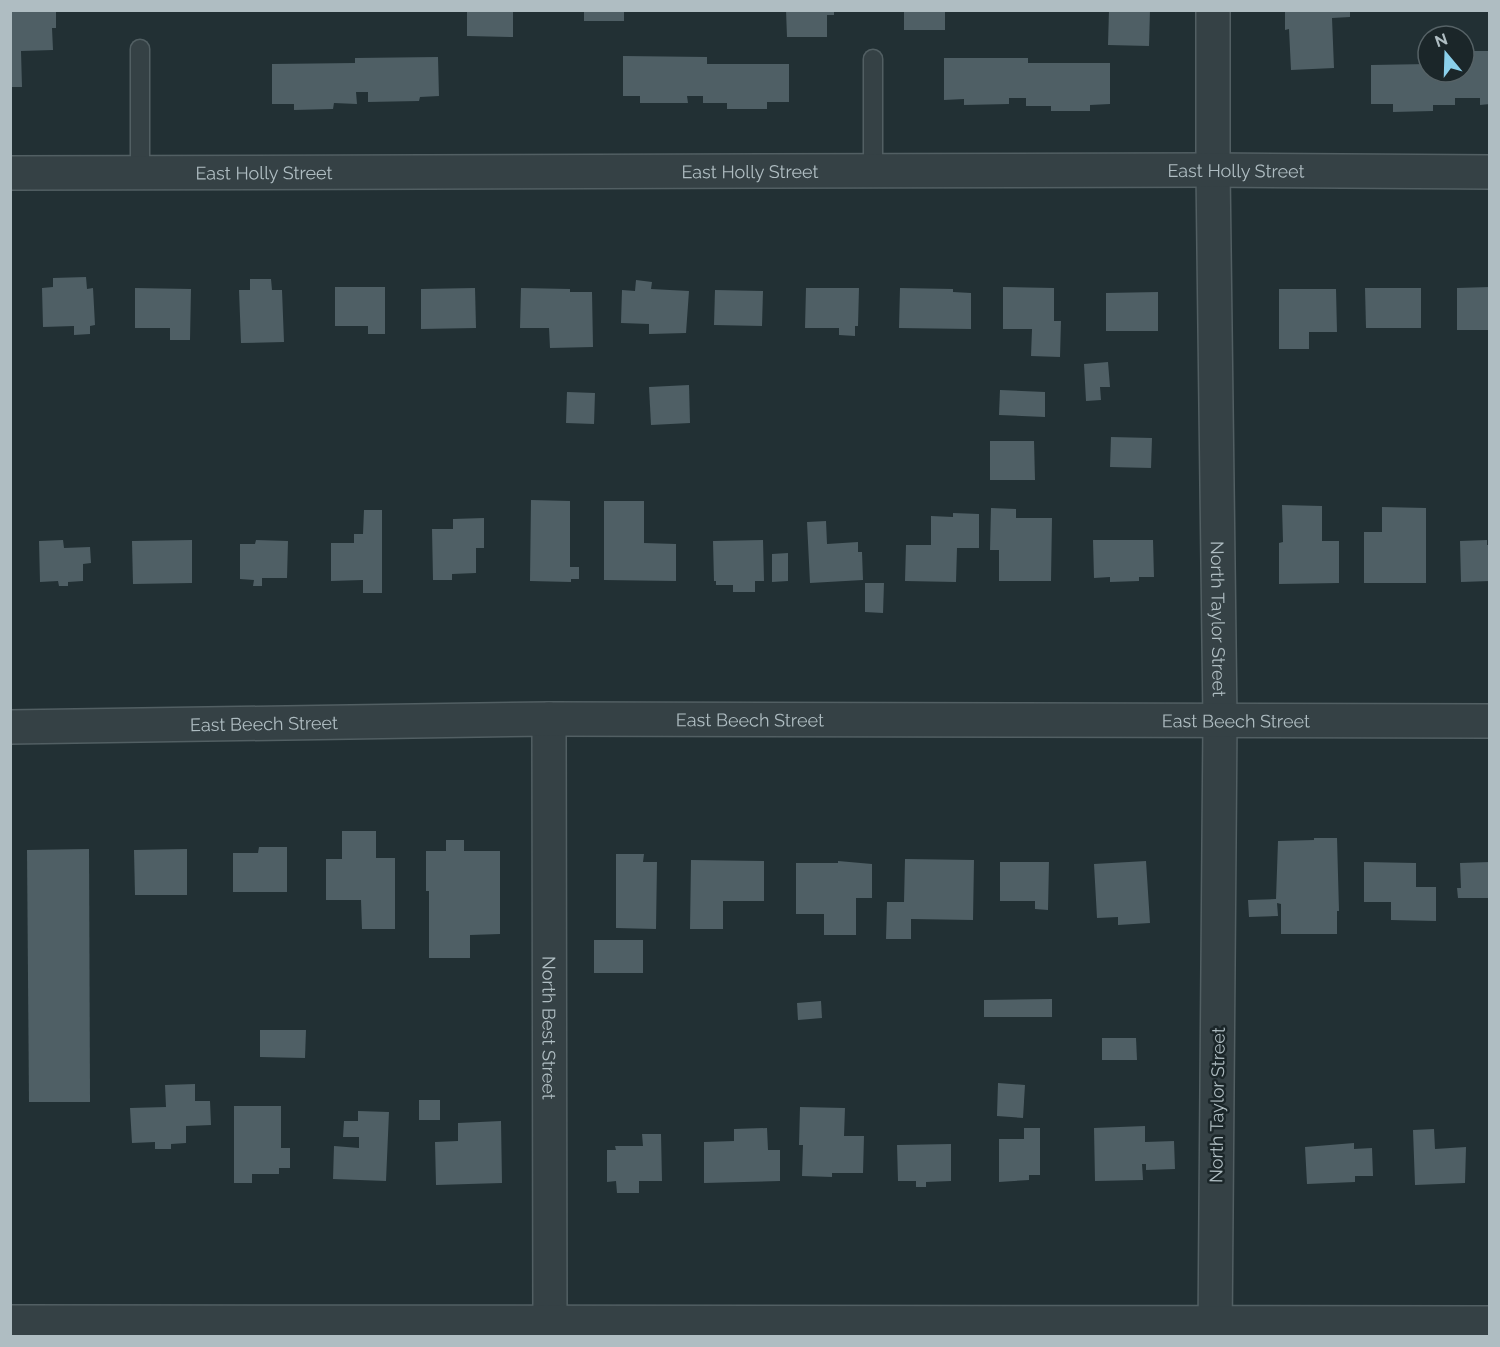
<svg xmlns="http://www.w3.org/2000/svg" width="1500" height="1347" viewBox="0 0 1500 1347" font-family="Raleway,sans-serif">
<rect width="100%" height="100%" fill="#223034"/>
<g fill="#4f5f65">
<polygon points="10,10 56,10 56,28 52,28 53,50 21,51 22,87 10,87"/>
<polygon points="467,10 513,10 513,37 467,36"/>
<rect x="584" y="10" width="40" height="11"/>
<polygon points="786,10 834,10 834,15 827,15 827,37 787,37"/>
<rect x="904" y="10" width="41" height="20"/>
<polygon points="1109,10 1150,10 1149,46 1108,45"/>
<polygon points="1285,10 1350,10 1350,17 1332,18 1334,68 1291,70 1289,29 1285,30"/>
<polygon points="1464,51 1490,51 1490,104 1480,105 1480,98 1455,98 1455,105 1433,105 1433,111 1393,112 1393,104 1371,104 1371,65 1428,64 1428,72 1464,72"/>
<polygon points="623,56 707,57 707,64 789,64 789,102 767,102 767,109 727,109 727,103 703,103 703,96 687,96 688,103 640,103 640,96 623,96"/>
<polygon points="438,57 439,96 420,97 419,101 368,102 368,92 356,92 357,104 334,103 333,109 294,110 294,104 272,104 272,64 355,63 355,58"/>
<polygon points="944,58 1028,58 1028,63 1110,63 1110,104 1090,105 1090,111 1051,111 1051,106 1026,106 1026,98 1009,98 1009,104 964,105 964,99 944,100"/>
<polygon points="86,277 87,289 93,288 95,325 90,326 90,334 74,335 74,326 43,327 42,288 53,287 53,278"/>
<polygon points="250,279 271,279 272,290 282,290 284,342 241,343 239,290 250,290"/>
<polygon points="636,280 652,282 651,289 689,291 686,333 649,334 649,324 621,323 622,290 635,291"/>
<polygon points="335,287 385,287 385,334 368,334 368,326 335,326"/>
<polygon points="1003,287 1054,288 1054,321 1061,321 1060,357 1031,356 1032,329 1003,329"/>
<polygon points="1490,287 1490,330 1457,330 1457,288"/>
<polygon points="135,288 191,289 190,340 170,340 170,328 135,328"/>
<polygon points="475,288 476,328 421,329 421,289"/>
<polygon points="521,288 570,289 570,292 592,292 593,347 550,348 549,328 520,328"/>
<polygon points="806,288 859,288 858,326 855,326 855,336 839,335 839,328 805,328"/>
<polygon points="900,288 953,289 953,292 971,293 971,329 899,328"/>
<polygon points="1365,288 1421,288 1421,328 1366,328"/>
<polygon points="1279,289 1336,289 1337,332 1309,332 1309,349 1279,349"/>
<polygon points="715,290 763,291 762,326 714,325"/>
<polygon points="1158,292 1158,331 1106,331 1106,293"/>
<polygon points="1108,362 1110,387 1100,387 1101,400 1086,401 1084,364"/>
<polygon points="689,385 690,423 651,425 649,387"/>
<polygon points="1000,390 1045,392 1045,417 999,415"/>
<polygon points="567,392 595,393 594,424 566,423"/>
<polygon points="1111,437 1152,438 1151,468 1110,467"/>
<polygon points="990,441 1034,441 1035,480 990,480"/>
<polygon points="531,500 570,501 570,567 579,567 579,579 571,579 571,582 530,581"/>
<polygon points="604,501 644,501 644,543 676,544 676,581 604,580"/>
<polygon points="1282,505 1322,506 1322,541 1339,541 1339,583 1279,584 1279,543 1283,542"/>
<polygon points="1382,507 1426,508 1426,583 1364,583 1364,532 1382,532"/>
<polygon points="991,508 1016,509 1016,518 1052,518 1051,581 999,581 999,550 990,550"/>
<polygon points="364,510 382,510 382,593 363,593 363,580 331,581 331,543 354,543 354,534 363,534"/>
<polygon points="953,513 979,514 979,548 957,548 956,582 905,581 906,545 931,545 931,516 953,517"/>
<polygon points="484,518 484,548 476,548 476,573 452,574 452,580 433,580 432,529 453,529 453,519"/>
<polygon points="826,521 827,544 858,542 858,552 862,552 863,580 810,583 807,522"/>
<polygon points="63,540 64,548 90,547 91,563 83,564 83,581 68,582 68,586 59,586 58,581 40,582 39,541"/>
<polygon points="192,540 192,583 133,584 132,541"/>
<polygon points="256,540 288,541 287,578 262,578 262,586 253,586 254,580 240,579 240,544 255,544"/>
<polygon points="763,540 764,581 755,581 755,592 733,592 733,585 716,585 716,581 714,581 713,541"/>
<polygon points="1093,540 1153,540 1154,577 1139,577 1139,581 1110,582 1110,577 1094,578"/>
<polygon points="1487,540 1487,545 1490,545 1490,581 1461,582 1460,541"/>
<polygon points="788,553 788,581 772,582 772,554"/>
<polygon points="865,583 884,583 883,613 865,612"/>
<polygon points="342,831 376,831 376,858 395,858 395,929 362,929 361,900 326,900 326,859 342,859"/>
<polygon points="1314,838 1337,838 1339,911 1337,911 1337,934 1281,934 1281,904 1277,903 1278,916 1249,917 1248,900 1276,899 1278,841 1314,840"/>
<polygon points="446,840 464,840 464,851 500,851 500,934 470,935 470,958 429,958 429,891 426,891 426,851 446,851"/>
<polygon points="259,847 287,847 287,892 233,892 233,853 258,853"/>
<polygon points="89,849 90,1102 29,1102 27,850"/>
<polygon points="187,849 187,895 135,895 134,850"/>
<polygon points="616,854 644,854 643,862 657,862 656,929 616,928"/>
<polygon points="905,859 974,860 973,920 911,919 911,939 886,939 887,902 904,902"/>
<polygon points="691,860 764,861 764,901 723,901 723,929 690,929"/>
<polygon points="838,861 872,864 872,898 856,898 856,935 824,935 824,914 796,914 796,863 838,863"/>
<polygon points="1146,861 1150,923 1118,925 1118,917 1097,918 1094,864"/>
<polygon points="1000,862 1049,862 1048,910 1035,909 1035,901 1000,901"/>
<polygon points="1364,862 1416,863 1416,887 1436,887 1436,921 1391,920 1391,902 1364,902"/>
<polygon points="1490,862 1490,898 1458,898 1457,888 1461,888 1460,863"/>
<rect x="594" y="940" width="49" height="33"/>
<polygon points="1052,999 1052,1017 984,1017 984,1000"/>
<polygon points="821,1001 822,1018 798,1020 797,1003"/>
<polygon points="260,1030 306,1030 305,1058 260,1057"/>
<polygon points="1102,1038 1136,1038 1137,1060 1102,1060"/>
<polygon points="998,1083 1025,1085 1023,1118 997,1116"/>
<polygon points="195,1084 195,1101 210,1101 211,1125 186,1126 186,1143 171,1144 171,1149 155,1149 155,1142 132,1143 130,1108 166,1107 165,1085"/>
<rect x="419" y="1100" width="21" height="20"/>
<polygon points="234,1106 281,1106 281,1148 290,1148 290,1168 279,1168 279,1174 252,1174 252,1183 234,1183"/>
<polygon points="800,1107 845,1108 844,1136 864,1136 863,1173 832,1173 832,1177 802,1176 803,1145 799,1145"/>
<polygon points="358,1111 389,1112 386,1181 333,1179 334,1146 359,1148 359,1137 343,1137 344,1121 358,1121"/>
<polygon points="501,1121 502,1183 436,1185 435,1142 458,1141 458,1123"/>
<polygon points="1145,1126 1145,1142 1174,1141 1175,1169 1146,1170 1146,1164 1142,1164 1143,1180 1095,1181 1094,1128"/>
<polygon points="767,1128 768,1150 780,1150 780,1181 704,1183 704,1142 734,1141 734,1129"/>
<polygon points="1024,1128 1040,1128 1040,1175 1029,1175 1029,1180 999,1182 999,1139 1024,1139"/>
<polygon points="1434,1129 1435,1149 1466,1147 1465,1183 1415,1185 1413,1130"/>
<polygon points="642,1134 661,1134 662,1181 639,1181 639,1193 617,1193 616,1181 607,1182 607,1150 616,1150 615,1146 643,1146"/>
<polygon points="1354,1143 1354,1149 1372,1148 1373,1176 1355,1176 1355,1182 1307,1184 1305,1147"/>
<polygon points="951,1144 951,1181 926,1182 926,1187 916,1187 916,1181 898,1181 897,1145"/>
</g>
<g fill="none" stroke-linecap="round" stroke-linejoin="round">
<defs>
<g id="lane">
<polyline points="140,49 140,173"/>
<polyline points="873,171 873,59"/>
</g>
<g id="street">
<path id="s1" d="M1213,10V170L1220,720L1215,1336"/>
<path id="s2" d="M10,173L1213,170L1490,172"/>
<path id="s3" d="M549,719L550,1336"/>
<path id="s4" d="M10,727L549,719L1490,721"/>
<polyline points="10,1322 1490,1323"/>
</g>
</defs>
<use href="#lane" stroke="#525f63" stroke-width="21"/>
<use href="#street" stroke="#525f63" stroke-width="36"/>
<use href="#lane" stroke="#354145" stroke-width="18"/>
<use href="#street" stroke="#354145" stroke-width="33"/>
</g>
<g text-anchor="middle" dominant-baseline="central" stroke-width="5" stroke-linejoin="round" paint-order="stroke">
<g font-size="18" fill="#afbdc2" stroke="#1b2629">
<text stroke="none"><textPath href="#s2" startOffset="1226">East Holly Street</textPath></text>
<text stroke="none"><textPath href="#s2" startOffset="740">East Holly Street</textPath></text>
<text stroke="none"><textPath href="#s2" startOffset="254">East Holly Street</textPath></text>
<text stroke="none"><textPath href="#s1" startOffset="609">North Taylor Street</textPath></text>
<text stroke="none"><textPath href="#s4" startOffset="740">East Beech Street</textPath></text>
<text stroke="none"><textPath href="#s4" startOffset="1226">East Beech Street</textPath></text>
<text stroke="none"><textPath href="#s4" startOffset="254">East Beech Street</textPath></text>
<text stroke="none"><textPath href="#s3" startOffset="309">North Best Street</textPath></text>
<text transform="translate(1217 1105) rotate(-89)">North Taylor Street</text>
</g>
</g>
<rect width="1500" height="1347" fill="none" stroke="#afbdc2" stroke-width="24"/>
<g transform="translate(1446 54) rotate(341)"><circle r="28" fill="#1b2629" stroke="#566266" stroke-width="1.5"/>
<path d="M0-4.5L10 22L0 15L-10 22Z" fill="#8bd0eb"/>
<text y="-9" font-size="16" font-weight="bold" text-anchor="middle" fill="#afbdc2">N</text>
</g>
</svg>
